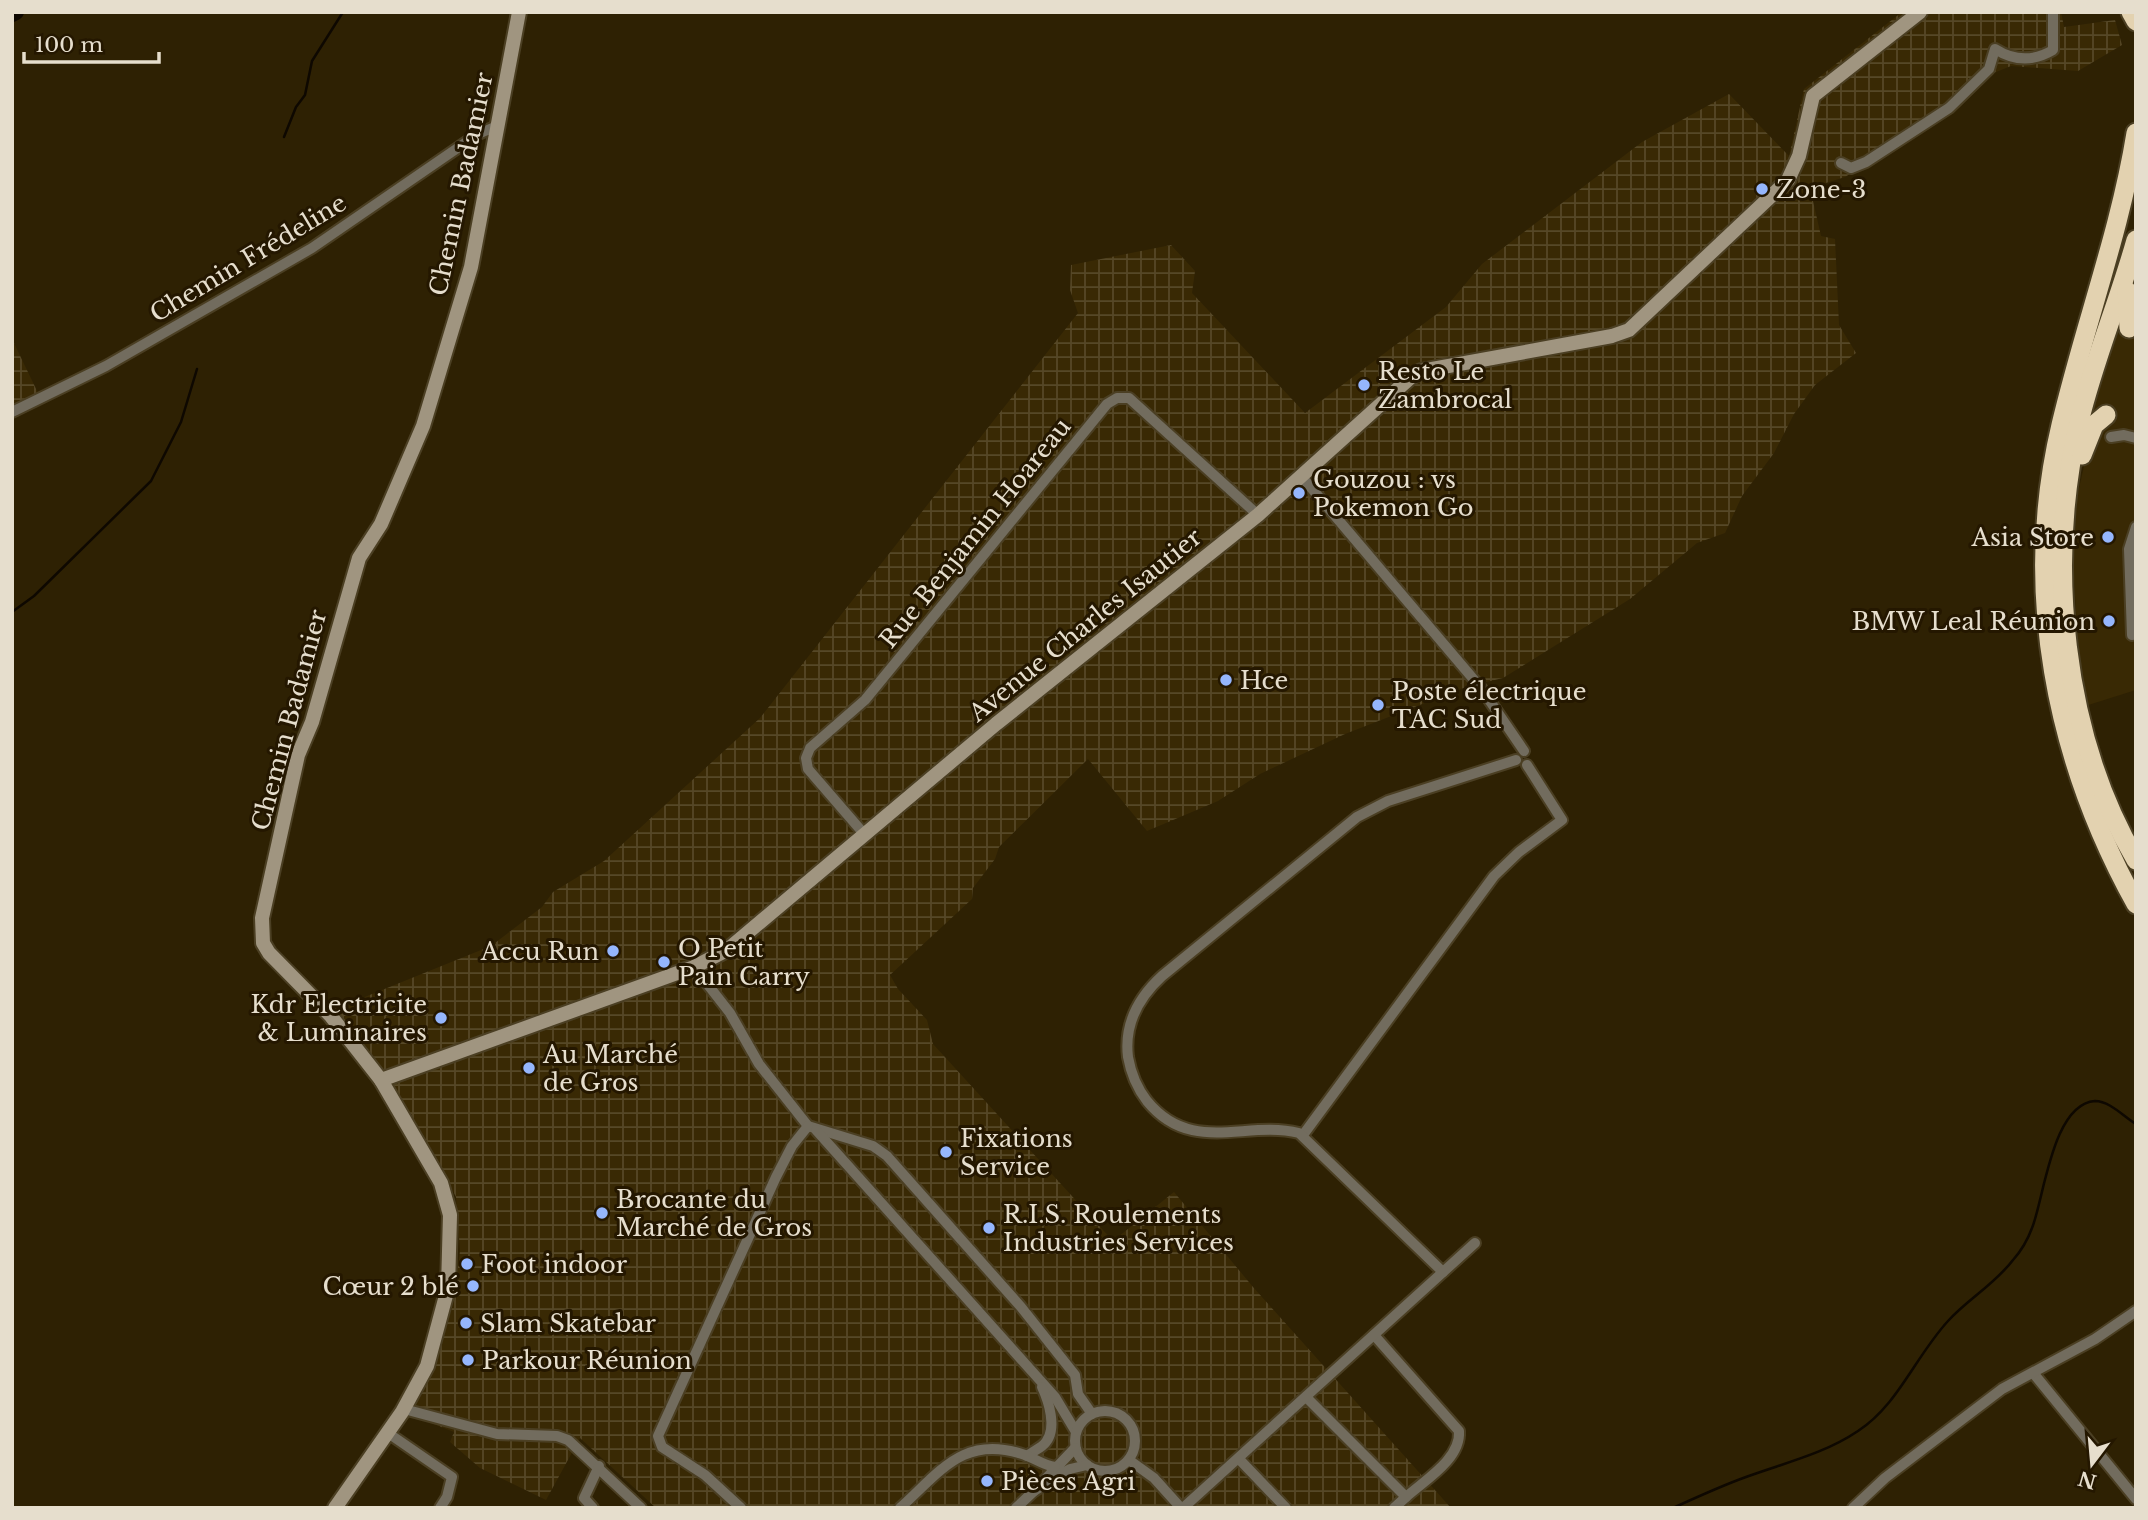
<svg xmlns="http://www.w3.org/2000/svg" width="2148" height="1520" viewBox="0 0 2148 1520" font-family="'Libre Baskerville',serif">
<defs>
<pattern id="industrial-grid" width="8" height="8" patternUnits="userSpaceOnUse" patternTransform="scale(1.75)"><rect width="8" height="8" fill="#392904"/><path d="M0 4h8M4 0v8" fill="none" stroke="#564827"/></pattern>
</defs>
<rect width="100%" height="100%" fill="#2e2103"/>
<polygon fill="#392904" points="2136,294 2136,690 2082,707 2073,564 2077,497 2084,466 2085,424 2118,317"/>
<g fill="url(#industrial-grid)">
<polygon points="1902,12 2061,12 2064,27 2115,20 2122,45 2078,71 2011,66 1981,78 1959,106 1845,177 1810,188 1821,236 1835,239 1839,325 1856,353 1815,385 1794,414 1774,453 1742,496 1725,533 1697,543 1630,599 1503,678 1466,687 1345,734 1260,774 1218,801 1147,831 1088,759 999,847 995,859 973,888 972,899 890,975 898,989 927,1020 933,1044 1113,1241 1174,1192 1253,1287 1451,1508 656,1508 580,1438 546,1500 480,1468 450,1442 454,1432 408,1414 435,1365 454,1301 460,1251 456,1197 423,1134 335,1009 491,946 542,907 553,892 604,861 760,718 1078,313 1070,290 1071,265 1171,245 1195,271 1192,293 1305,413 1446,307 1482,264 1642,142 1729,94 1789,156 1804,89"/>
<polygon points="12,339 38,393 12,405"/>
</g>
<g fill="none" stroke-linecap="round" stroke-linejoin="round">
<g stroke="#0e0801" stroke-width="2.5">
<polyline points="284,137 296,107 305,95 312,61 343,12"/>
<polyline points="12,612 34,596 151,481 181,422 197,369"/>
<path d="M1673,1508C1697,1497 1721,1486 1746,1477C1784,1463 1824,1454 1858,1431C1898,1405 1915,1357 1948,1321C1968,1299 1995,1284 2013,1260C2021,1251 2028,1239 2032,1228C2044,1199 2052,1104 2095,1101C2110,1101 2124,1117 2136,1124"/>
</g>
<polyline stroke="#0e0801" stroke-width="16" points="12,14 16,12"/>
<defs>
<g id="street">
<path d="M1841,163L1851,168L1866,162L1949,108L1989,69L1995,49C2014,61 2033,62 2053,50V12"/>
<polyline points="12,412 106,366 312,248 478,134 497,126"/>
<polyline points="2111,437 2124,435 2136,438"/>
<polyline points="1302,477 1481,688 1524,751"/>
<polyline points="2132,635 2129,549 2136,527"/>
<polyline points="865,835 808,769 806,758 810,748 865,700 1107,404 1117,398 1129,398 1258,515"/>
<polyline points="694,967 730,1013 759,1064 808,1126 873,1146 887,1156 1021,1307 1075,1375 1078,1394 1092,1414"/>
<polyline points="816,1130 1055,1397 1076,1432"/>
<polyline points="1303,1135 1494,876 1519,852 1562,820 1527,765"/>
<path d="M1443,1272L1299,1133C1245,1120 1191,1155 1147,1101C1137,1088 1131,1074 1128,1057C1124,1024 1138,998 1162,976L1357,817L1388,801L1516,760"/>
<path d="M1374,1335L1459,1431C1461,1459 1425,1480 1406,1497"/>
<polyline points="2034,1374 2136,1499"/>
<polyline points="1306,1397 1406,1497 1394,1508"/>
<polyline points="404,1409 497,1434 557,1436 568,1440 641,1508"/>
<circle cx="1105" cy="1441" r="30"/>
<polyline points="388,1433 452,1477 447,1497 440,1508"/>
<polyline points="1075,1448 1034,1491 1070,1469 1087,1465"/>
<path d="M1027,1456C1033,1451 1042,1448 1046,1442C1057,1428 1049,1402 1042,1387"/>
<polyline points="1239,1459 1286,1508"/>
<polyline points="1129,1460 1154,1478 1181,1508"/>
<polyline points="593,1508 584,1498 599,1466"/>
<polyline points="741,1508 705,1475 662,1447 658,1436 776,1177 792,1146 808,1126"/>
<path d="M900,1508C941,1471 964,1434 1025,1455C1036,1459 1043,1465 1055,1467"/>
<polyline points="1016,1508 1034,1491"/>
<polyline points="1183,1508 1475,1243"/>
<polyline points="1853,1508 1885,1478 2002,1389 2095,1339 2136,1311"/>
</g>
<g id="secondary">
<polyline points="381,1080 694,967 727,950 996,724 1258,515 1411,377 1421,371 1612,336 1629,330 1788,180 1799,156 1813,96 1920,12"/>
<polyline points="335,1508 402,1412 427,1366 448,1288 450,1215 441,1183 381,1080 330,1015 269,953 263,943 262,918 298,755 312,722 359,558 381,524 423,426 471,267 519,12"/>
</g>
<g id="highway">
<polyline points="2131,12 2136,21"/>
<path d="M2136,133C2120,232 2084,327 2061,425C2022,589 2055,758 2136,904"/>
<path d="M2136,240C2119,301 2094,360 2079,422C2046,563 2062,734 2136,860"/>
<polyline points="2127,291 2129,328"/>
<polyline points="2082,455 2094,425 2106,415"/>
</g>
</defs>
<use href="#street" stroke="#4b3f23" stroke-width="14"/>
<use href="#secondary" stroke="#4b3f23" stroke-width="18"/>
<use href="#highway" stroke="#4b3f23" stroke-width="23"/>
<use href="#street" stroke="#726c5e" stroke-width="10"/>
<use href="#secondary" stroke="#a09580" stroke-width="14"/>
<use href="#highway" stroke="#e3d2b0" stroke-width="19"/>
</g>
<g fill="#95b6fd" stroke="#241700" stroke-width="2.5">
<circle cx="1762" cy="189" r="7"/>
<circle cx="1364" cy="385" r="7"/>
<circle cx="1299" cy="493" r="7"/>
<circle cx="2108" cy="537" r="7"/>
<circle cx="2109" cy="621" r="7"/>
<circle cx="1226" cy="680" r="7"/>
<circle cx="1378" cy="705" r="7"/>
<circle cx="613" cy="951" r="7"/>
<circle cx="664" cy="962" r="7"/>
<circle cx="441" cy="1018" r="7"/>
<circle cx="529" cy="1068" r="7"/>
<circle cx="946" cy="1152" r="7"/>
<circle cx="602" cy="1213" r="7"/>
<circle cx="989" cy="1228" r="7"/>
<circle cx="467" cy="1264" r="7"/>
<circle cx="473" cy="1286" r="7"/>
<circle cx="466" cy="1323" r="7"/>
<circle cx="468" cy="1360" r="7"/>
<circle cx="987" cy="1481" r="7"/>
</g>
<g text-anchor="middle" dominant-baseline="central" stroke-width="6" stroke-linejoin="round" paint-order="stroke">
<g font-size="24" fill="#e6decd" stroke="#241700">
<text transform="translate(461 184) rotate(-78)">Chemin Badamier</text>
<text transform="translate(248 258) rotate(-31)">Chemin Frédeline</text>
<text transform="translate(975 533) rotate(-51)">Rue Benjamin Hoareau</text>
<text transform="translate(1085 625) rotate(-39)">Avenue Charles Isautier</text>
<text transform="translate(289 720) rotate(-75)">Chemin Badamier</text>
</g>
<g font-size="24" fill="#e6decd" stroke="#241700" text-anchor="start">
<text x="1776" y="189">Zone-3</text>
<text x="1378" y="371">Resto Le<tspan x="1378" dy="28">Zambrocal</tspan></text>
<text x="1313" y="479">Gouzou : vs<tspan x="1313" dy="28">Pokemon Go</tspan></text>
<text x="2094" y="537" text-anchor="end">Asia Store</text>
<text x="2095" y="621" text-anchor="end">BMW Leal Réunion</text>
<text x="1240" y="680">Hce</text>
<text x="1392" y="691">Poste électrique<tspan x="1392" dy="28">TAC Sud</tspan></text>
<text x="678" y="948">O Petit<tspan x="678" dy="28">Pain Carry</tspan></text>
<text x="599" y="951" text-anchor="end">Accu Run</text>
<text x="427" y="1004" text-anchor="end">Kdr Electricite<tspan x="427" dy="28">&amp; Luminaires</tspan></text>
<text x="543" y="1054">Au Marché<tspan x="543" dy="28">de Gros</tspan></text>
<text x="960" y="1138">Fixations<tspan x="960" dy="28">Service</tspan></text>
<text x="616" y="1199">Brocante du<tspan x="616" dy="28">Marché de Gros</tspan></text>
<text x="1003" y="1214">R.I.S. Roulements<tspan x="1003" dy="28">Industries Services</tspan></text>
<text x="481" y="1264">Foot indoor</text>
<text x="459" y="1286" text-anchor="end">Cœur 2 blé</text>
<text x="480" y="1323">Slam Skatebar</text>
<text x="482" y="1360">Parkour Réunion</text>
<text x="1001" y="1481">Pièces Agri</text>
</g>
</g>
<rect width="2148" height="1520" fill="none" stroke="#e6decd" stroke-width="28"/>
<g transform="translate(2092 1464) rotate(196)" stroke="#241700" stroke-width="5" paint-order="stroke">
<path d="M0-5L12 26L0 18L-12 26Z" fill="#e6decd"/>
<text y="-10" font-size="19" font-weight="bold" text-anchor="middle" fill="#e6decd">N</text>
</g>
<path d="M24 52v10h135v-10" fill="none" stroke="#e6decd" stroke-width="3.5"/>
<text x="35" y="52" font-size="21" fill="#e6decd" stroke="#241700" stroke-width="5" paint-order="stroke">100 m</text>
</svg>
